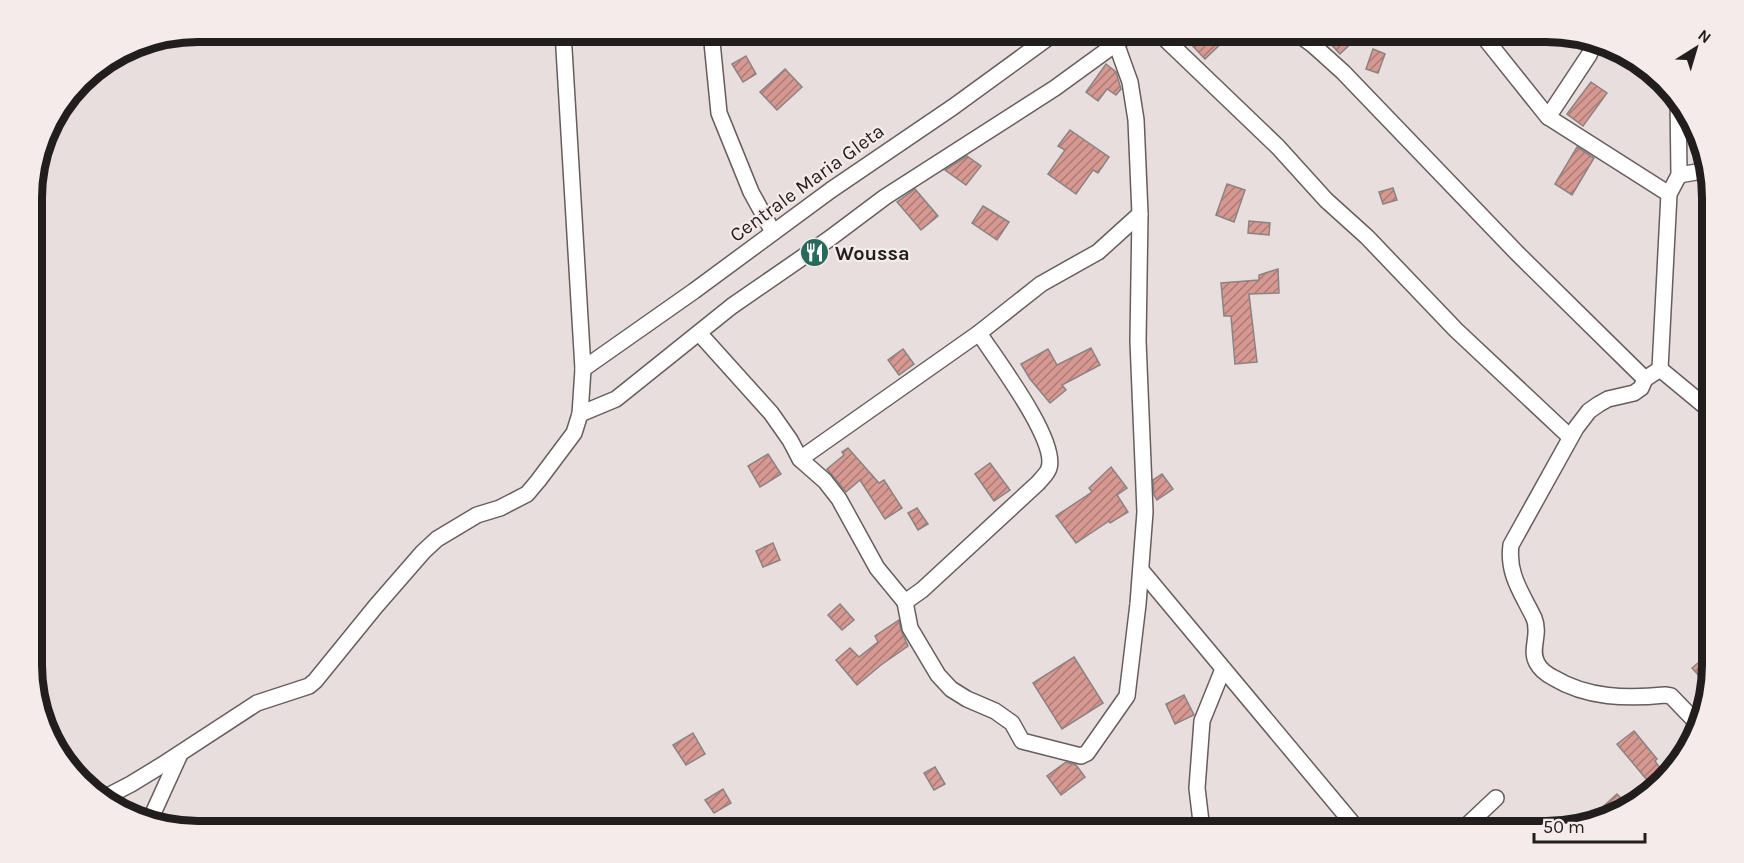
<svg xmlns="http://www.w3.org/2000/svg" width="1744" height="863" viewBox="0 0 1744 863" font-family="Karla,sans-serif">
<defs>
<pattern id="building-hatch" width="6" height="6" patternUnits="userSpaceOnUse" patternTransform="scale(1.5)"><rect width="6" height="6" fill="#d69891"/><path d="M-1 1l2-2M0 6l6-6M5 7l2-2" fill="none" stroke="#ad7b76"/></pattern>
</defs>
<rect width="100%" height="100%" fill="#e7dedd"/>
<g fill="url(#building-hatch)" stroke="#8b8382" stroke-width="1.5">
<polygon points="1196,32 1233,32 1205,59 1187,40"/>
<polygon points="1336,32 1363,32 1340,54 1327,40"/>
<polygon points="1373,49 1385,54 1378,73 1366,69"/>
<polygon points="746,56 756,74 743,82 732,64"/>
<polygon points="1106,64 1116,72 1121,89 1116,95 1107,89 1098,101 1086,92"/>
<polygon points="785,69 802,87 777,110 760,92"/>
<polygon points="1591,82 1607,93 1583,126 1567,114"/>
<polygon points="1070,130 1109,157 1098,173 1093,170 1076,194 1048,174 1065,150 1058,146"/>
<polygon points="1577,147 1594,158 1572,195 1555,184"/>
<polygon points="967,156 981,166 966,185 945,170"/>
<polygon points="1227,184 1245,190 1234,222 1216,215"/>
<polygon points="1393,188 1397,200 1383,204 1379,192"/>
<polygon points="915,189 938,216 921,230 897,202"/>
<polygon points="983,206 1009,222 997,240 972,223"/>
<polygon points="1249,221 1270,223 1269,235 1248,233"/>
<polygon points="1278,269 1279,293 1249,294 1257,362 1235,364 1231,316 1224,316 1221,283 1259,280 1259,275"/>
<polygon points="1091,348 1100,365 1062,385 1066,390 1050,403 1030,379 1021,364 1048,349 1057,365"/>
<polygon points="903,349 914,364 899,375 888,360"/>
<polygon points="848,448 879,483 884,480 902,508 885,519 860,480 846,492 827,469 844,455 842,452"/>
<polygon points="768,454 781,474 760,487 748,466"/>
<polygon points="990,463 1010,490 994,501 975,474"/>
<polygon points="1111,467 1127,488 1117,495 1128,512 1110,523 1109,521 1076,543 1056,516 1092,492 1089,488"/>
<polygon points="1162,474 1173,489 1157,500 1154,495 1153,480"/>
<polygon points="917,508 928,524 918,530 908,513"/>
<polygon points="773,543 780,560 763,567 756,551"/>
<polygon points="840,604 854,620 842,630 828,615"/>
<polygon points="899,620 901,630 908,646 881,665 857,685 836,660 850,648 859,657 878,642 875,636"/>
<polygon points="1712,651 1712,666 1708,686 1692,668"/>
<polygon points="1074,657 1103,703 1062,729 1033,683"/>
<polygon points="1184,695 1194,715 1175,724 1166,704"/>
<polygon points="1634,731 1657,759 1655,761 1664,774 1638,804 1587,821 1617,794 1622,799 1647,780 1617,744"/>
<polygon points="693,733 705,754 686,765 673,745"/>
<polygon points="1066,762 1076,765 1085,777 1061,795 1047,776"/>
<polygon points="935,767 945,784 934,790 924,773"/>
<polygon points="723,789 731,803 714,813 705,800"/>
</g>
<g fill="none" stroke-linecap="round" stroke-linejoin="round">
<defs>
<g id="minor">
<polyline points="711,32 719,113 751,192 773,232"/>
<polyline points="1158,32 1278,147 1326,200 1367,237 1456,330 1570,437"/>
<polyline points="1295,32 1313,45 1343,72 1517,253 1645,379"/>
<polyline points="1480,32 1548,117 1669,194"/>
<polyline points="1548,117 1589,55 1594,43"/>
<polyline points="1679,175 1708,170"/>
<path d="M699,333L771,413L790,440L800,459L825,481L839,499L877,568L905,602L922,590L1038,483C1041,479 1048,473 1049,468C1058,440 995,358 979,333"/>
<polyline points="583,369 694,291 831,190 953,107 1056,32"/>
<path d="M1660,369L1645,379L1641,388L1634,393L1608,399L1599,404L1589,411L1576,428L1511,545C1507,574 1522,593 1534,618C1541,635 1529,649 1537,663C1540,669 1548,675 1554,678C1587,698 1627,699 1665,695L1671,696L1699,725"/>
<polyline points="1660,369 1669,194 1679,175 1678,97"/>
<polyline points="1660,369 1712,412"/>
<polyline points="580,414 616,399 732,306 829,239 885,197 1055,88 1132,32"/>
<polyline points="800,459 979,333 1041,284 1098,252 1140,214"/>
<polyline points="1141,570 1359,831"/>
<polyline points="905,602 910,628 938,675 951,689 967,699 995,711 1012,723 1022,741 1081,756 1087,753 1127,696 1138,604 1145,512 1138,341 1140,214 1136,120 1130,82 1112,32"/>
<polyline points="104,798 131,784 162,765 257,703 309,686 315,681 376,606 423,552 437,539 477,515 500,508 527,494 538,481 574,433 580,414 583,369 563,32"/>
<polyline points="150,820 180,754"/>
<polyline points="1204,831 1201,822 1197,788 1202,721 1223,669"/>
<polyline points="1461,831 1496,798"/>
</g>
</defs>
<use href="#minor" stroke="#665e5d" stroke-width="18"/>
<use href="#minor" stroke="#fff" stroke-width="15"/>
</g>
<defs>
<symbol id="restaurant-disc" viewBox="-11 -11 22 22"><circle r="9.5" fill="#276a5b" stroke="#f4ebea"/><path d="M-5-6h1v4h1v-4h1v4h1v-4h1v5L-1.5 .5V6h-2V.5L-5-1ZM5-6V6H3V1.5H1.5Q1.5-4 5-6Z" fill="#fff"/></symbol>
</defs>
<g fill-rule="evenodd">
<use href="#restaurant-disc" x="798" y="236" width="33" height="33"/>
</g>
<g text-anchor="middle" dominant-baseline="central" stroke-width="4.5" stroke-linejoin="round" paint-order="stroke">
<g font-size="20" fill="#211e1d" stroke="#f4ebea">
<text transform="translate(807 183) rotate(-36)">Centrale Maria Gleta</text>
</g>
<g font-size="20" font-weight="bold" fill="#211e1d" stroke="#f4ebea" text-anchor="start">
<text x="835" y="253">Woussa</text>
</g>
</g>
<path d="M0 0H1744V863H0ZM198 42H1546A156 156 0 0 1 1702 198V665A156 156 0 0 1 1546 821H198A156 156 0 0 1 42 665V198A156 156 0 0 1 198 42Z" fill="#f4ebea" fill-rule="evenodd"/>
<path fill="none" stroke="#211e1d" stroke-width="8" d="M198 42H1546A156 156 0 0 1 1702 198V665A156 156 0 0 1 1546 821H198A156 156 0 0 1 42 665V198A156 156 0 0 1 198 42Z"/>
<g transform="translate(1696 48) rotate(37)" stroke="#f4ebea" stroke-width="4.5" paint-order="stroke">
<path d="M0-4.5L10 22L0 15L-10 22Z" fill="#211e1d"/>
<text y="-9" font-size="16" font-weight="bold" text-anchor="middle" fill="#211e1d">N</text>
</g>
<path d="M1534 833v9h111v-9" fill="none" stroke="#211e1d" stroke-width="3"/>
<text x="1543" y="833" font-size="18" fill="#211e1d" stroke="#f4ebea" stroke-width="4.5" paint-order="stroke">50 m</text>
</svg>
